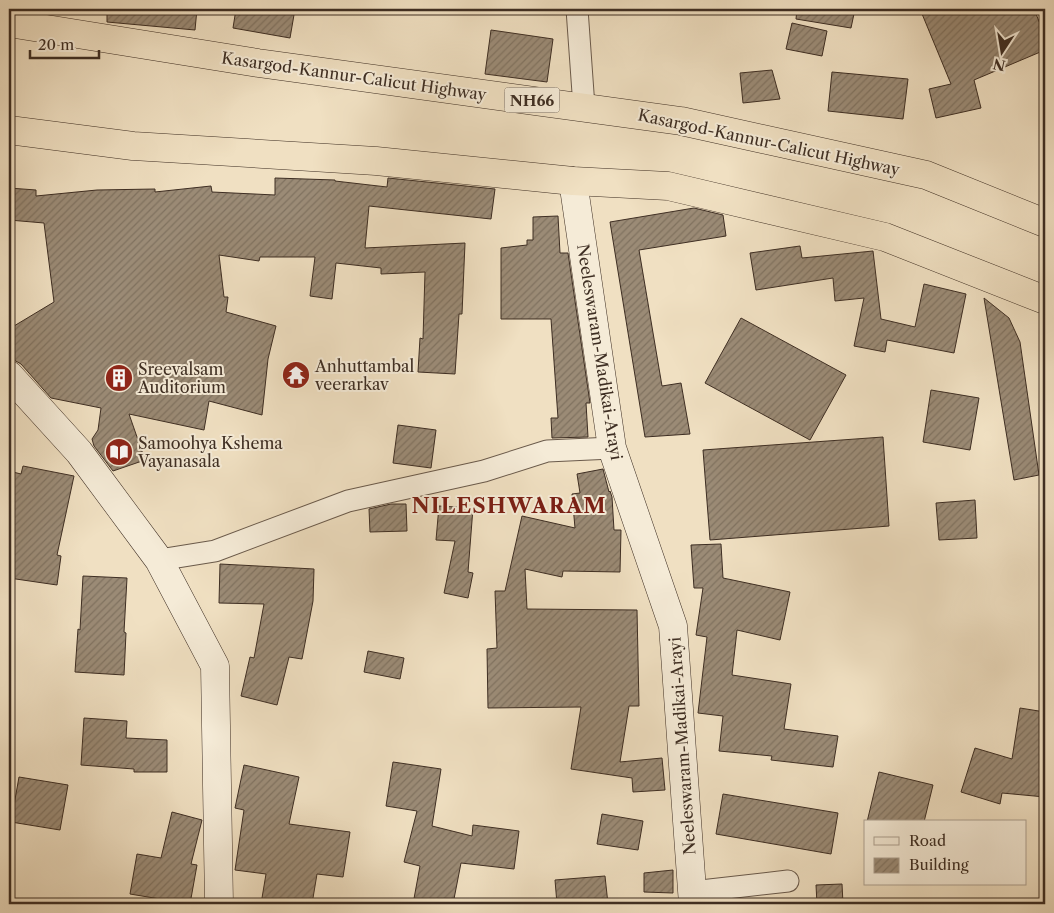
<svg xmlns="http://www.w3.org/2000/svg" width="1054" height="913" viewBox="0 0 1054 913" font-family="'Libre Caslon Text',serif">
<defs>
<pattern id="building-hatch" width="6" height="6" patternUnits="userSpaceOnUse" patternTransform="scale(1.25)"><rect width="6" height="6" fill="#9b8b76"/><path d="M-1 1l2-2M0 6l6-6M5 7l2-2" fill="none" stroke="#807260"/></pattern>
</defs>
<rect width="100%" height="100%" fill="#f0e0c2"/>
<filter id="stains"><feTurbulence type="fractalNoise" baseFrequency=".004" numOctaves="4"/><feColorMatrix values="0 0 0 0 .2 0 0 0 0 .09 0 0 0 0 .02 0 0 0 .5 -.17"/></filter>
<radialGradient id="worn" r=".72"><stop offset=".6" stop-color="#630" stop-opacity="0"/><stop offset="1" stop-color="#630" stop-opacity=".3"/></radialGradient>
<g fill="url(#building-hatch)" stroke="#3e2e23">
<polygon points="107,9 197,9 195,30 107,22"/>
<polygon points="236,9 295,9 290,38 233,28"/>
<polygon points="797,9 855,9 851,28 796,19"/>
<polygon points="920,9 1034,9 1045,36 1045,50 974,80 981,108 936,118 929,89 951,84"/>
<polygon points="792,23 827,31 822,56 786,49"/>
<polygon points="491,30 553,39 547,82 485,74"/>
<polygon points="772,70 780,99 743,103 740,73"/>
<polygon points="832,72 908,79 903,119 828,111"/>
<polygon points="275,178 335,180 335,181 387,187 388,178 495,189 491,219 369,206 365,248 465,243 462,314 459,314 455,374 418,372 420,338 423,339 425,272 381,274 381,268 336,263 332,299 310,296 315,257 260,257 259,261 219,255 224,297 228,297 226,312 276,326 268,359 262,415 209,401 204,430 129,414 145,460 113,471 94,446 92,439 98,430 101,408 51,398 21,364 14,360 9,360 9,329 54,302 44,223 9,220 9,188 36,190 36,196 97,190 155,189 155,192 211,186 212,192 275,195"/>
<polygon points="694,208 723,215 726,236 639,250 662,386 681,383 690,434 645,437 610,222"/>
<polygon points="558,216 560,253 568,253 590,403 586,403 588,437 552,438 551,418 558,418 551,319 501,319 501,248 527,245 527,240 533,240 533,217"/>
<polygon points="800,246 802,258 873,251 881,319 915,327 924,284 966,294 954,353 887,340 885,352 854,346 864,298 835,301 833,278 756,290 750,253"/>
<polygon points="984,298 1009,318 1020,342 1039,475 1014,480"/>
<polygon points="741,318 846,375 810,440 705,383"/>
<polygon points="931,390 979,398 970,450 923,442"/>
<polygon points="398,425 436,430 431,468 393,463"/>
<polygon points="883,437 889,526 710,540 703,450"/>
<polygon points="23,466 74,476 57,555 61,556 57,585 9,578 9,471 21,474"/>
<polygon points="603,469 609,492 610,491 612,497 614,530 621,530 620,572 563,571 562,577 525,569 527,609 637,610 639,706 629,706 620,762 662,758 665,790 633,792 632,778 571,769 581,707 488,708 487,649 497,648 495,591 505,591 522,516 575,528 572,494 580,493 577,474"/>
<polygon points="975,500 977,538 939,540 936,503"/>
<polygon points="391,504 406,504 407,531 370,532 369,509"/>
<polygon points="439,506 473,508 468,572 473,573 468,598 444,593 455,541 436,540"/>
<polygon points="721,544 723,578 790,592 780,640 737,630 732,675 791,684 784,729 838,736 833,767 771,760 772,756 719,751 723,716 698,713 707,637 696,635 703,588 694,588 691,545"/>
<polygon points="220,564 314,569 313,601 302,659 289,657 277,705 241,696 250,657 254,658 264,604 219,603"/>
<polygon points="83,576 127,578 124,632 126,633 124,675 75,672 78,629 80,630"/>
<polygon points="368,651 404,658 400,679 364,672"/>
<polygon points="1020,708 1045,712 1045,734 1042,758 1045,759 1045,797 1002,793 1000,804 961,792 975,748 1012,759"/>
<polygon points="84,718 127,721 126,738 167,740 167,772 134,772 134,769 81,765"/>
<polygon points="393,762 441,769 432,826 472,836 473,825 519,831 514,869 461,863 453,904 413,904 420,866 404,862 417,811 386,806"/>
<polygon points="244,765 299,777 289,824 350,832 343,877 317,874 312,904 261,904 266,874 235,870 244,810 235,808"/>
<polygon points="879,772 933,785 924,822 867,822"/>
<polygon points="19,777 68,785 60,830 11,822"/>
<polygon points="723,794 838,813 831,854 716,834"/>
<polygon points="172,812 202,820 191,864 197,865 190,904 130,894 137,854 161,858"/>
<polygon points="602,814 643,821 638,850 597,844"/>
<polygon points="673,870 673,893 644,892 644,873"/>
<polygon points="605,876 608,904 557,904 555,880"/>
<polygon points="842,884 843,904 817,904 816,885"/>
</g>
<g fill="none" stroke-linecap="round" stroke-linejoin="round">
<defs>
<g id="street">
<polyline points="577,9 584,107"/>
<polyline points="159,560 215,551 348,501 484,471 547,451 612,448"/>
<polyline points="692,892 788,881"/>
</g>
<g id="secondary">
<polyline points="573,181 612,448 673,626 693,904"/>
<polyline points="9,375 79,452 159,560 215,666 219,904"/>
</g>
<g id="highway">
<polyline points="9,23 258,63 681,121 926,175 1045,223"/>
<polyline points="9,130 133,146 376,161 573,181 668,186 885,237 1045,300"/>
</g>
</defs>
<use href="#street" stroke="#6a5a4b" stroke-width="23"/>
<use href="#secondary" stroke="#3e2e23" stroke-width="29"/>
<use href="#highway" stroke="#3e2e23" stroke-width="29"/>
<use href="#street" stroke="#f5ebd7" stroke-width="21"/>
<use href="#secondary" stroke="#f5ebd7" stroke-width="28"/>
<use href="#highway" stroke="#f0e0c2" stroke-width="28"/>
</g>
<defs>
<symbol id="temple-disc" viewBox="-11 -11 22 22"><circle r="9.5" fill="#8f2418" stroke="#f5ebd7"/><path d="M0-6L5-2H3V0L6.5 2.5H4V6H1.5V3h-3V6H-4V2.5H-6.5L-3 0V-2H-5Z" fill="#fff"/></symbol>
<symbol id="building-disc" viewBox="-11 -11 22 22"><circle r="9.5" fill="#8f2418" stroke="#f5ebd7"/><path d="M-4-6H4V6H1V3H-1V6H-4ZM-2.5-4.3h1.7v1.8h-1.7ZM.8-4.3h1.7v1.8H.8ZM-2.5-1h1.7V.8h-1.7ZM.8-1h1.7V.8H.8Z" fill="#fff"/></symbol>
<symbol id="library-disc" viewBox="-11 -11 22 22"><circle r="9.5" fill="#8f2418" stroke="#f5ebd7"/><path d="M-6-4Q-3-5.5-.7-3.5V5Q-3 3-6 4ZM6-4Q3-5.5 .7-3.5V5Q3 3 6 4Z" fill="#fff"/></symbol>
</defs>
<g fill-rule="evenodd">
<use href="#temple-disc" x="280" y="359" width="32" height="32"/>
<use href="#building-disc" x="103" y="362" width="32" height="32"/>
<use href="#library-disc" x="103" y="436" width="32" height="32"/>
</g>
<g text-anchor="middle" dominant-baseline="central" stroke-width="4" stroke-linejoin="round" paint-order="stroke">
<rect fill="#f5ebd7" stroke="#756759" stroke-width="1" x="504.5" y="87.5" width="55" height="25" rx="4"/>
<g font-size="15" font-weight="bold" fill="#3e2e23">
<text x="532" y="100">NH66</text>
</g>
<g font-size="16" fill="#3e2e23" stroke="#f5ebd7">
<text transform="translate(354 76) rotate(8)">Kasargod-Kannur-Calicut Highway</text>
<text transform="translate(769 142) rotate(12)">Kasargod-Kannur-Calicut Highway</text>
<text transform="translate(600 352) rotate(81)">Neeleswaram-Madikai-Arayi</text>
<text transform="translate(682 746) rotate(-94)">Neeleswaram-Madikai-Arayi</text>
</g>
<g font-size="16" fill="#3e2e23" stroke="#f5ebd7" text-anchor="start">
<text x="315" y="366">Anhuttambal<tspan x="315" dy="18">veerarkav</tspan></text>
<text x="138" y="369">Sreevalsam<tspan x="138" dy="18">Auditorium</tspan></text>
<text x="138" y="443">Samoohya Kshema<tspan x="138" dy="18">Vayanasala</tspan></text>
</g>
<g font-size="21" font-weight="bold" letter-spacing="1" fill="#7a1f14" stroke="#f5ebd7">
<text x="509" y="505">NILESHWARAM</text>
</g>
</g>
<rect width="1054" height="913" fill="none" stroke="#f0e0c2" stroke-width="30"/>
<rect x="10" y="10" width="1034" height="893" fill="none" stroke="#3e2e23" stroke-width="2.5"/>
<rect x="15" y="15" width="1024" height="883" fill="none" stroke="#3e2e23"/>
<rect x="864" y="820" width="162" height="65" fill="#f5ebd7" stroke="#ac9f8f"/>
<rect x="874" y="837" width="25" height="8" fill="#f5ebd7" stroke="#ac9f8f"/>
<text x="909" y="846" font-size="15" fill="#3e2e23">Road</text>
<rect x="874" y="858" width="25" height="15" fill="url(#building-hatch)" stroke="#ac9f8f"/>
<text x="909" y="870" font-size="15" fill="#3e2e23">Building</text>
<g transform="translate(1002 52) rotate(192)" stroke="#f5ebd7" stroke-width="4" paint-order="stroke">
<path d="M0-4L9 19L0 12L-9 19Z" fill="#3e2e23"/>
<text y="-8" font-size="14" font-weight="bold" text-anchor="middle" fill="#3e2e23">N</text>
</g>
<path d="M30 50v8h69v-8" fill="none" stroke="#3e2e23" stroke-width="2.5"/>
<text x="38" y="50" font-size="15" fill="#3e2e23" stroke="#f5ebd7" stroke-width="4" paint-order="stroke">20 m</text>
<rect width="100%" height="100%" filter="url(#stains)"/>
<rect width="100%" height="100%" fill="url(#worn)"/>
</svg>
